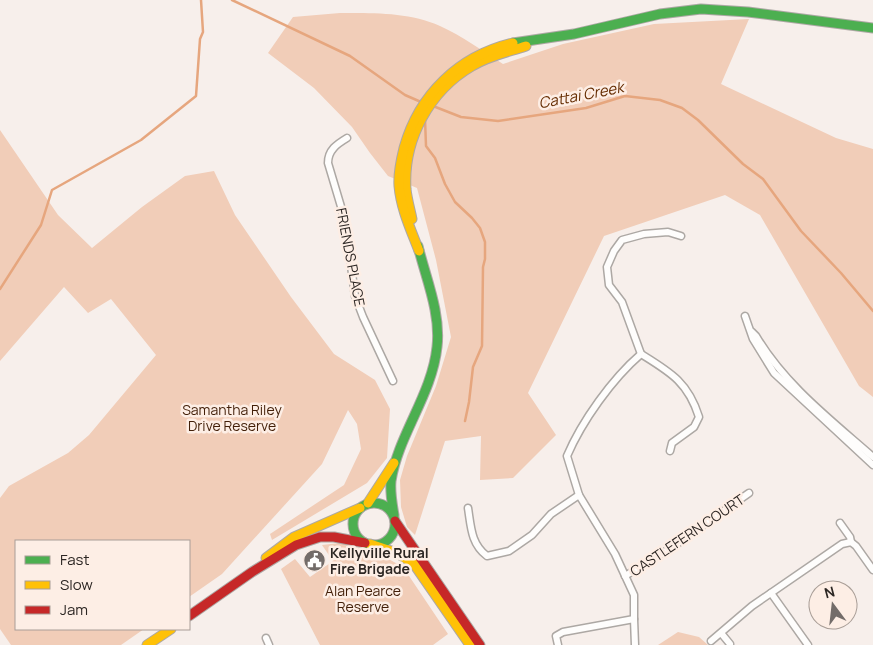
<svg xmlns="http://www.w3.org/2000/svg" width="873" height="645" viewBox="0 0 873 645" font-family="Manrope,sans-serif">
<rect width="100%" height="100%" fill="#f7efeb"/>
<g fill="#f1cdb8">
<path d="M340,13C373,13 409,12 440,26C462,36 483,51 503,64L563,44L654,24L749,19L721,84L836,138L873,149V397L859,386L760,215L725,195L604,236L528,393L556,435L513,478L480,480L481,436L445,441L415,535L407,527L401,507L400,480L407,456L436,386L451,337L436,260L417,188L388,176L370,153L352,127L314,88L268,53L293,17Z"/>
<polygon points="0,130 58,215 92,248 142,207 185,176 214,171 235,215 291,297 334,354 375,380 390,409 387,458 367,483 272,540 270,534 344,485 361,449 357,424 348,410 322,464 222,574 189,597 189,541 16,541 16,629 144,629 121,645 11,645 0,629 0,498 9,486 68,453 89,435 156,355 111,299 88,313 64,287 0,361"/>
<polygon points="348,542 364,551 376,552 403,567 448,634 433,645 320,645 281,569 295,559 310,577 333,561 322,545"/>
<polygon points="678,632 699,637 708,645 658,645"/>
</g>
<g fill="none" stroke-linecap="round" stroke-linejoin="round">
<g stroke="#e6a67e" stroke-width="2.5">
<polyline points="232,0 350,56 405,95 421,102"/>
<polyline points="433,106 461,117 498,121 586,108 625,96 660,100 682,108 698,120 743,164 763,179 801,231 841,273 873,311"/>
<polyline points="425,119 426,146 435,158 445,184 455,202 472,218 480,228 485,242 485,259 483,267 482,346 473,367 469,402 465,421"/>
<polyline points="0,289 41,225 52,190 141,140 196,96 200,39 203,32 201,0"/>
</g>
<defs>
<g id="street">
<path d="M347,138C337,144 328,150 328,163L345,220L355,296L363,317L393,381"/>
<polyline points="745,316 753,339 774,373 873,465"/>
<path d="M752,332L756,336C785,385 831,420 873,457"/>
<polyline points="641,354 622,302 609,285 607,267 614,251 622,240 644,234 668,232 681,236"/>
<path d="M641,354C670,372 688,382 699,417L694,427L672,443L670,451"/>
<path d="M468,508C471,527 471,544 487,556L509,551L532,535L551,514L579,495"/>
<polyline points="840,523 850,537 851,542"/>
<polyline points="625,576 674,546 749,493"/>
<polyline points="771,593 808,645"/>
<polyline points="721,633 730,644"/>
<polyline points="266,638 269,645"/>
<polyline points="711,641 752,606 842,544 851,542 856,546 873,570"/>
<polyline points="558,645 556,636 563,632 634,619"/>
<path d="M635,645L634,619V595L615,554L579,495L567,456C582,421 612,379 641,354"/>
</g>
<g id="fast">
<polyline points="513,43 574,34 660,14 701,9 748,12 873,28"/>
<circle cx="374" cy="524" r="21"/>
<path d="M394,515C392,504 390,492 391,481C398,435 432,395 437,347C441,313 426,279 418,246"/>
</g>
<g id="slow">
<path d="M412,219C410,209 407,199 406,189C403,140 429,91 472,66C488,56 508,52 526,46"/>
<path d="M419,251C411,230 401,209 399,186C398,173 401,160 404,148C419,94 459,56 513,43"/>
<polyline points="368,503 394,463"/>
<polyline points="370,544 397,553 414,564 470,645"/>
<polyline points="266,558 294,537 360,508"/>
<polyline points="147,645 171,629"/>
</g>
<g id="jam">
<polyline points="395,521 480,645"/>
<polyline points="189,616 252,572 296,545 320,537 334,537 365,543"/>
</g>
</defs>
<use href="#street" stroke="#ada8a4" stroke-width="9"/>
<use href="#fast" stroke="#ada8a4" stroke-width="11"/>
<use href="#slow" stroke="#ada8a4" stroke-width="11"/>
<use href="#jam" stroke="#ada8a4" stroke-width="11"/>
<use href="#street" stroke="#fefdfc" stroke-width="6"/>
<use href="#fast" stroke="#4caf50" stroke-width="9"/>
<use href="#slow" stroke="#ffc107" stroke-width="9"/>
<use href="#jam" stroke="#c62828" stroke-width="9"/>
</g>
<defs>
<symbol id="civic-disc" viewBox="-11 -11 22 22"><circle r="9.5" fill="#736c69" stroke="#fdeee5"/><path d="M-.6-6.5H3V-4.5H.6V-3L4-1V1h2V6H-6V1h2V-1L-.6-3ZM-1.2 2.5V6h2.4V2.5Z" fill="#fff"/></symbol>
</defs>
<g fill-rule="evenodd">
<use href="#civic-disc" x="302" y="548" width="25" height="25"/>
</g>
<g text-anchor="middle" dominant-baseline="central" stroke-width="5" stroke-linejoin="round" paint-order="stroke">
<g font-size="14" fill="#2c2623" stroke="#fdeee5">
<text transform="translate(351 257) rotate(79)">FRIENDS PLACE</text>
<text transform="translate(687 535) rotate(-34)">CASTLEFERN COURT</text>
</g>
<g font-size="14" fill="#421f08" stroke="#fdeee5">
<text x="232" y="409">Samantha Riley<tspan x="232" dy="16">Drive Reserve</tspan></text>
<text x="363" y="590">Alan Pearce<tspan x="363" dy="16">Reserve</tspan></text>
</g>
<g font-size="14" font-weight="bold" fill="#2c2623" stroke="#fdeee5" text-anchor="start">
<text x="330" y="552">Kellyville Rural<tspan x="330" dy="16">Fire Brigade</tspan></text>
</g>
<g font-size="15" font-style="italic" fill="#652c00" stroke="#fdeee5">
<text transform="translate(581 95) rotate(-11)">Cattai Creek</text>
</g>
</g>
<rect x="15" y="540" width="175" height="90" fill="#fdeee5" stroke="#a99e97"/>
<rect x="25" y="556" width="25" height="8" fill="#4caf50" stroke="#a99e97"/>
<text x="60" y="565" font-size="15" fill="#2c2623">Fast</text>
<rect x="25" y="581" width="25" height="8" fill="#ffc107" stroke="#a99e97"/>
<text x="60" y="590" font-size="15" fill="#2c2623">Slow</text>
<rect x="25" y="606" width="25" height="8" fill="#c62828" stroke="#a99e97"/>
<text x="60" y="615" font-size="15" fill="#2c2623">Jam</text>
<g transform="translate(833 605) rotate(345)"><circle r="24" fill="#fdeee5" stroke="#a99e97"/>
<path d="M0-4L9 19L0 12L-9 19Z" fill="#736c69"/>
<text y="-8" font-size="14" font-weight="bold" text-anchor="middle" fill="#2c2623">N</text>
</g>
</svg>
